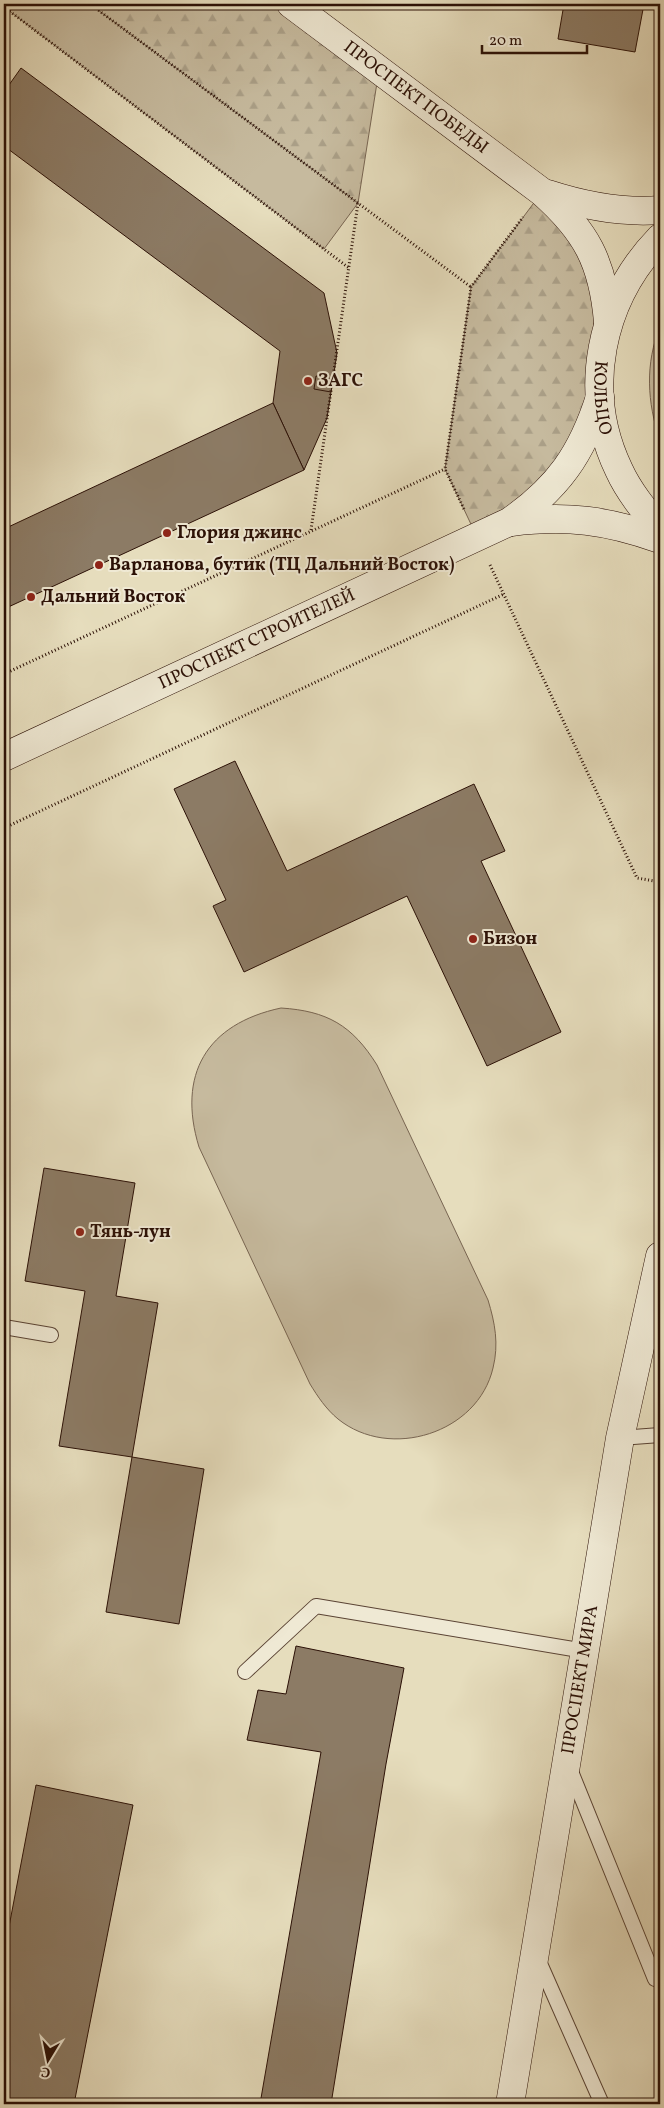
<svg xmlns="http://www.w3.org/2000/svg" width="664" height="2108" viewBox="0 0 664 2108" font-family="Vollkorn,serif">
<defs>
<pattern id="forest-firs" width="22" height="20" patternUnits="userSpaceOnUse" patternTransform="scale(1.25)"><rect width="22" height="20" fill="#c6ba9e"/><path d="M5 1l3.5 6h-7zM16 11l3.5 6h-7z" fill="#aa9f87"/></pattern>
</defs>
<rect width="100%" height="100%" fill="#e6ddbd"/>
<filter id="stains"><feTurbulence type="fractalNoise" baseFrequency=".004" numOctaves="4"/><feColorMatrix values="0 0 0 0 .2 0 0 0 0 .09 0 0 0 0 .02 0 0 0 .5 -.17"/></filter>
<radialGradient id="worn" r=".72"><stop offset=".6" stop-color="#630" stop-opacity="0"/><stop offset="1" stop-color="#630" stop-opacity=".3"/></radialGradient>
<g fill="#c6ba9e" stroke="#786552">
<polygon points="4,4 90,4 358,203 324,249 4,7"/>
<path d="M660,327V440C647,403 645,363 660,327Z"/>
<path d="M281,1008C327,1011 352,1025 377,1065L488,1300C495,1323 499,1344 493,1368C478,1433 390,1461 338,1419C326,1409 318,1397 310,1384L199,1147C177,1075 206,1024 281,1008Z"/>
</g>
<g fill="url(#forest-firs)" stroke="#786552">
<polygon points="90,4 291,4 379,70 358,203"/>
<polygon points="542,192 606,299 579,450 477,537 445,469 471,287"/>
</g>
<g fill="#8c7b65" stroke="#2b1006">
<polygon points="564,4 644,4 635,52 558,39"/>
<polygon points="21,68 324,293 337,353 327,418 304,470 273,403 280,351 4,146 4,92"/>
<polygon points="316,376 333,379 331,392 314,389"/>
<polygon points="273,403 304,470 4,609 4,529"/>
<polygon points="235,761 287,871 474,784 505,851 481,861 561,1032 487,1066 407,896 244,972 213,906 226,900 174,789"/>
<polygon points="44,1168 135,1183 116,1296 158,1303 132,1457 59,1446 85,1291 25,1281"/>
<polygon points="132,1457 204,1469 179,1624 106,1612"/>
<polygon points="296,1646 404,1668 386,1764 331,2104 260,2104 321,1752 247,1740 258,1690 286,1694"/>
<polygon points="36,1785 133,1805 74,2104 4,2104 4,1953"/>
</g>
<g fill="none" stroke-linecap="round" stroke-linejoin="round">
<defs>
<g id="lane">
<polyline points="4,1327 51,1335"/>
<polyline points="620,1438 660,1435"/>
<polyline points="245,1672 316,1606 585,1651"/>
<polyline points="570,1769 655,1979"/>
<polyline points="538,1959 602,2104"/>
</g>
<g id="secondary">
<path id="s1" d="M291,4L542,192C586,231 603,262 608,322"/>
<path d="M548,194C585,206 621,213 660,210"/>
<path id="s2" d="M660,238C600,300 581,391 619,470C629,492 645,511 660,529"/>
<path d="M511,522C566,515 607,520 660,539"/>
<path id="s3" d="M4,757L509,522C558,488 582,454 600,397"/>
<path id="s4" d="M510,2104L620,1438L660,1256"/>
</g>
</defs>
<use href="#lane" stroke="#5a4334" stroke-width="16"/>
<use href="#secondary" stroke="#2b1006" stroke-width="29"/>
<g stroke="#2b1006" stroke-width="3" stroke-dasharray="1 2.5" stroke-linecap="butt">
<polyline points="90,4 471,287"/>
<polyline points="4,7 349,268"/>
<polyline points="464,509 445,469 471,287 523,217"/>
<polyline points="311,530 358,203"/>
<polyline points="490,565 637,878 660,882"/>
<polyline points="4,674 445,469"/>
<polyline points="4,828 504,594"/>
</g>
<use href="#lane" stroke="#efe9d4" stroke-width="14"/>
<use href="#secondary" stroke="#efe9d4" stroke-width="28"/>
</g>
<g fill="#8f2418" stroke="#efe9d4" stroke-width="2">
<circle cx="308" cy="381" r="5"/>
<circle cx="167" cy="533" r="5"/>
<circle cx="99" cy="565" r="5"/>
<circle cx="31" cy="597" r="5"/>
<circle cx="473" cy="939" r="5"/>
<circle cx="80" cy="1232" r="5"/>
</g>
<g text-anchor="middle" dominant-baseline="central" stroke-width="4" stroke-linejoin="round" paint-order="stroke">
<g font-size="18" fill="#2b1006" stroke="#efe9d4">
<text stroke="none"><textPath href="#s1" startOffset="156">ПРОСПЕКТ ПОБЕДЫ</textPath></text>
<text stroke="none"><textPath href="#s2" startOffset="176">КОЛЬЦО</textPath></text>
<text stroke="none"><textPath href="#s3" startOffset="279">ПРОСПЕКТ СТРОИТЕЛЕЙ</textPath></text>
<text stroke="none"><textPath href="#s4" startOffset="430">ПРОСПЕКТ МИРА</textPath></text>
</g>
<g font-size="18" font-weight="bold" fill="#2b1006" stroke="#efe9d4" text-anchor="start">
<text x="318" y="381">ЗАГС</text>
<text x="177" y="533">Глория джинс</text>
<text x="109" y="565">Варланова, бутик (ТЦ Дальний Восток)</text>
<text x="41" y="597">Дальний Восток</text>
<text x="483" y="939">Бизон</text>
<text x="90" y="1232">Тянь-лун</text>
</g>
</g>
<rect width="664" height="2108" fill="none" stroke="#e6ddbd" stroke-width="20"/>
<rect x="5" y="5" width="654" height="2098" fill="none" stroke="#2b1006" stroke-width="2.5"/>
<rect x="10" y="10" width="644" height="2088" fill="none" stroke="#2b1006"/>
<g transform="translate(48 2060) rotate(190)" stroke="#efe9d4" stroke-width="4" paint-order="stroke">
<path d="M0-4L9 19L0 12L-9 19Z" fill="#2b1006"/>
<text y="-8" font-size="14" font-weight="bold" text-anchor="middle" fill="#2b1006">С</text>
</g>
<path d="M482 45v8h105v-8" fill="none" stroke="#2b1006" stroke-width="2.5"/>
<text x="489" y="45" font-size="15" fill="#2b1006" stroke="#efe9d4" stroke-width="4" paint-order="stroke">20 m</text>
<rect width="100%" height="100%" filter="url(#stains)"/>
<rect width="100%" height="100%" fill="url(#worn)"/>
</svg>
